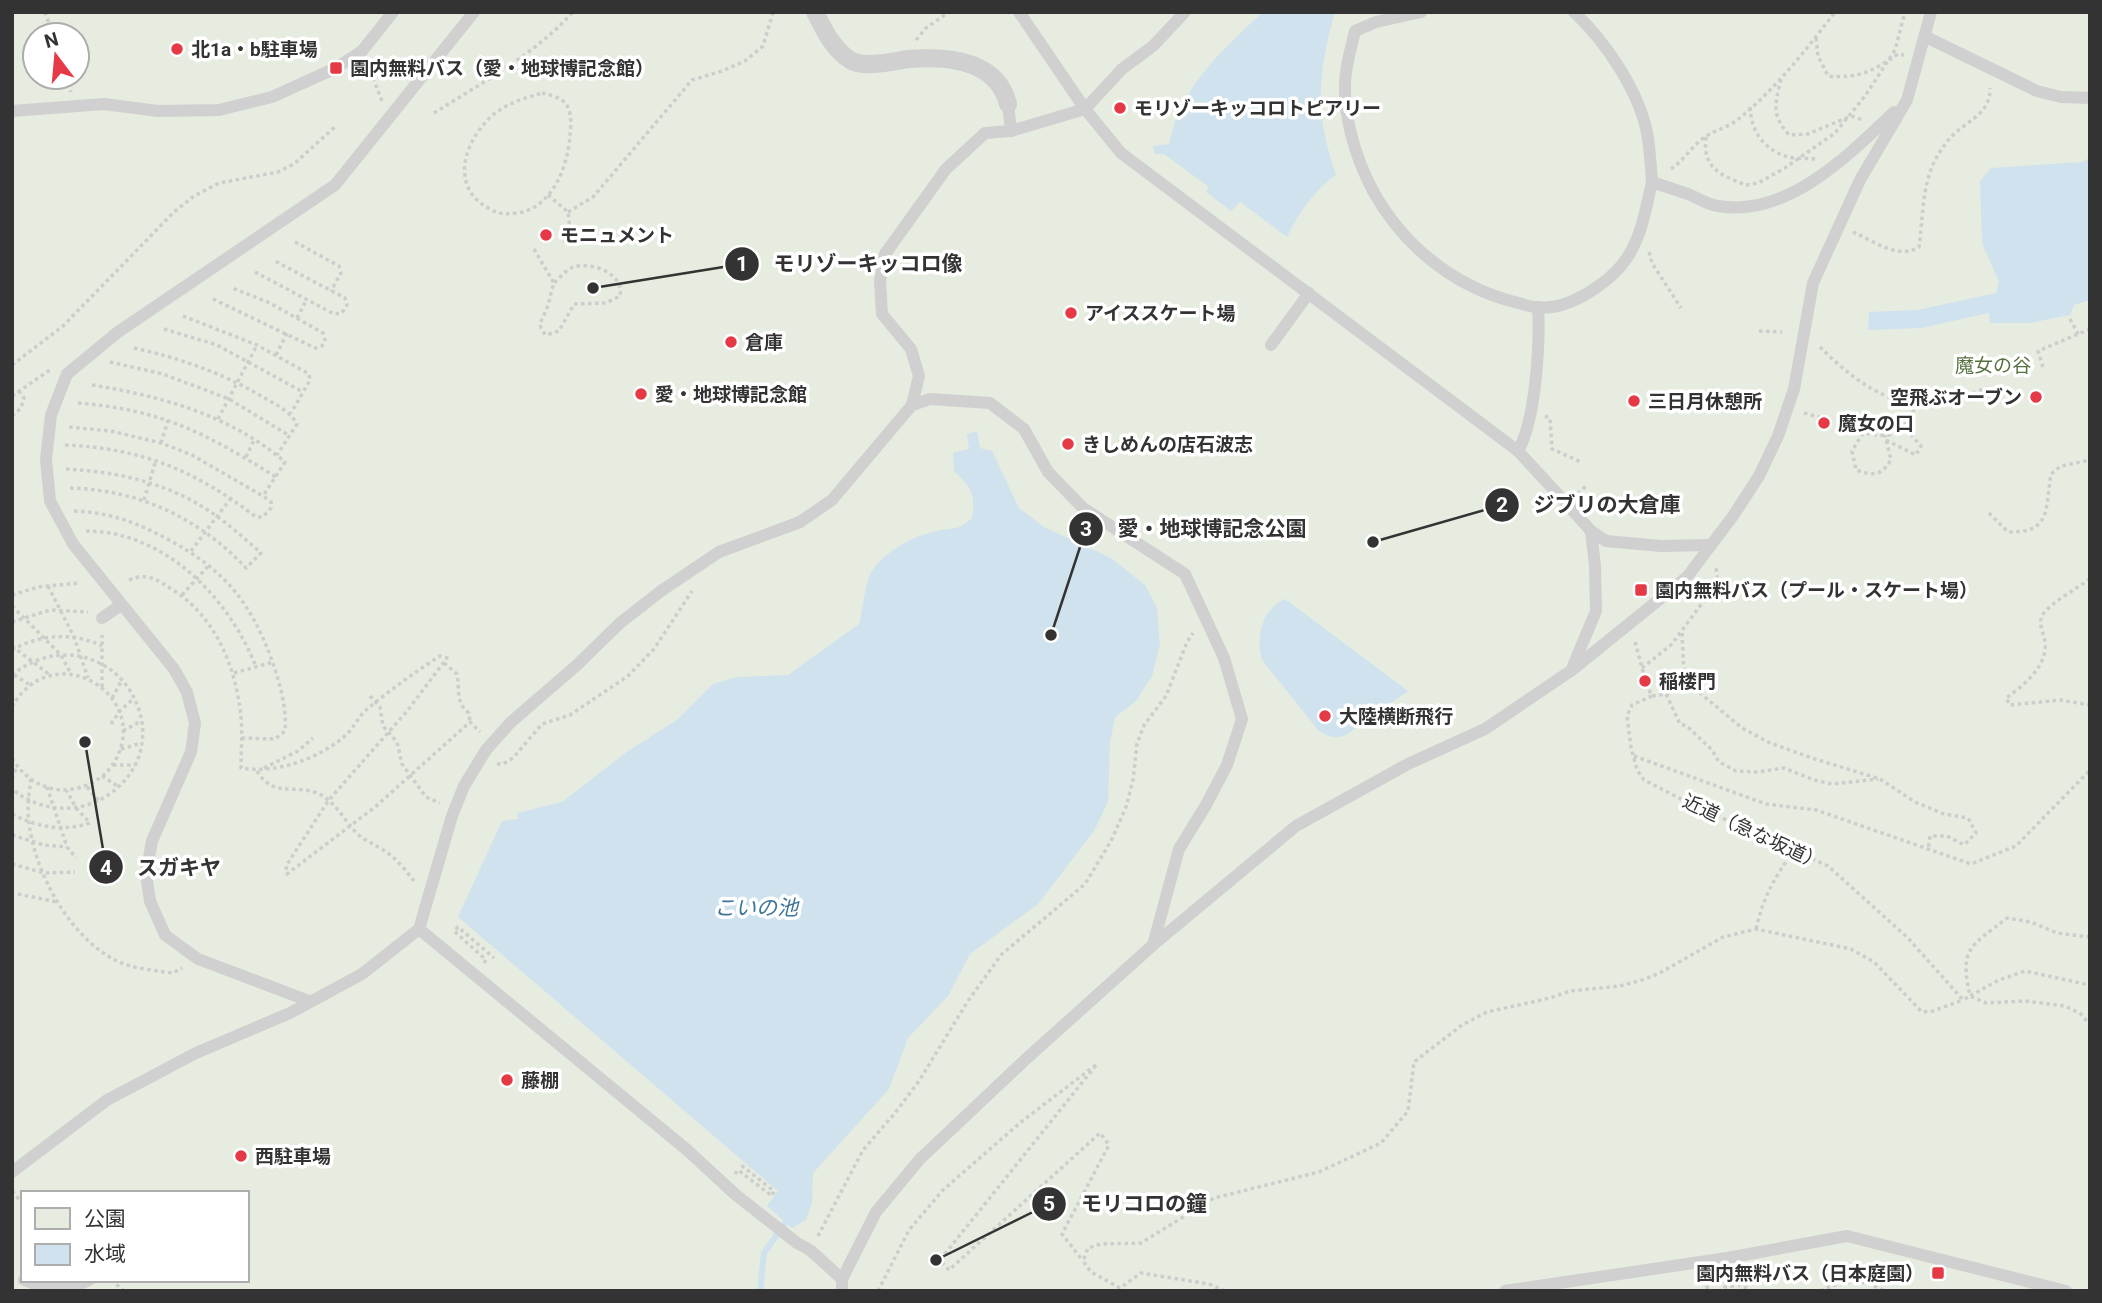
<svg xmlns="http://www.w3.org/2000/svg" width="2102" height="1303" viewBox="0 0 2102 1303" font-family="Roboto,'Noto Sans JP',sans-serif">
<rect width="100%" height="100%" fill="#fff"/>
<path fill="#e6ecdf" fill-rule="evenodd" d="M12,12H2090V1291H12ZM35,35H77V77H35ZM23,1193H247V1280H23Z"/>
<g fill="#cfe2ee">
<path d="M1263,12H1335C1317,75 1315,114 1336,175C1317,187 1296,217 1287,237L1240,202L1231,211L1206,192L1209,187L1164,154H1155L1153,146L1169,144C1181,86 1221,51 1263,12Z"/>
<polygon points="2090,157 2090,300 2074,305 2070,315 2030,323 1990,323 1989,313 1921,328 1868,330 1869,312 1918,310 1996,293 1999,282 1982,243 1980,181 1991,168 2083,162"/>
<path d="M977,431L980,448L992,451L1019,508L1044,527L1111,558L1145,585L1157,608L1160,645L1152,676L1136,701L1115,717L1110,743L1108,802L1094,831L1038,904L970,954L948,996L908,1038L889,1089L813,1173L812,1202L806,1220L792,1228L767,1206L778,1191L458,917L502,821L518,819L517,813L562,802L628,751L677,720L713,684L737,677L788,675L859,624C863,609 864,589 870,575C880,553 915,535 937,531C955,527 956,532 972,518C976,494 971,487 954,471L953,453L969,449L967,434Z"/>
<path d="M1285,599L1408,691L1346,735C1335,739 1329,737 1319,731L1262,660C1256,636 1261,610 1285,599Z"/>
</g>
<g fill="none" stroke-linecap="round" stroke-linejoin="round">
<polyline stroke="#cfe2ee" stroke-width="6" points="760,1291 764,1253 790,1216"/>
<g stroke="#cdcdcd" stroke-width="3.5" stroke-dasharray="3.5 3.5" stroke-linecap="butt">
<polyline points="45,12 53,35"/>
<path d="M1816,38L1818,56L1828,76C1858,79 1873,71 1898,54L1904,55"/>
<polyline points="916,40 926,28 949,12"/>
<polyline points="368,65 382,101"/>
<polyline points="66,77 71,92"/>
<path d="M1781,79C1775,105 1771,114 1789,135L1808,134L1851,116L1863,120"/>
<path d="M542,93C550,95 561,97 566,104C572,112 571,125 570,135C568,166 553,207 518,213C508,214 500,215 492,210C448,189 463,141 494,114C508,103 525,98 542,93Z"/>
<path d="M1750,107C1751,131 1764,150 1788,157C1796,159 1807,158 1816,159"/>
<path d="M434,113C483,82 534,55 573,12"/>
<path d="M1706,137C1702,168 1720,175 1746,185"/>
<path d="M1671,169C1683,161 1691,148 1702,139C1712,131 1726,128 1736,121C1774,91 1806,50 1835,12"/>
<polyline points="1746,185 1758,183 1785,168 1835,133 1865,96 1895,50 1905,12"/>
<polyline points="548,195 568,212 570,229 564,243"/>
<polyline points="568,212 593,197 692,80 722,71 745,61 763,46 773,12"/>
<path d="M1853,232C1874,241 1898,260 1919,247C1923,219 1922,180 1938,155C1942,149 1946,142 1951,137C1966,121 1991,114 1990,88"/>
<polyline points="295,242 339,266 341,273 331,291"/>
<path d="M534,249L554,283C551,291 550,300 547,308C543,319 535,325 546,335L559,331L574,304L606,303L620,296C625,273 589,260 571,268C565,271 559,279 554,283"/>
<polyline points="1649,252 1652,263 1681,308"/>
<polyline points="255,272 334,314 342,313 347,305 345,298 273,260"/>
<polyline points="213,299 315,348 322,346 325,340 323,333 268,302 232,288"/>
<polyline points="183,316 257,345 309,374 310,380 291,413"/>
<polyline points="297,318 307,299"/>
<polyline points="2070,319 2078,334"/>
<polyline points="164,329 217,345 303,392"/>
<polyline points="1759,331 1782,332"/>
<path d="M1820,347C1849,376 1885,405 1928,405"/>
<path d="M134,348C180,358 222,373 263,397C276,405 289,410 297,424L277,455"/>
<polyline points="276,355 287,333"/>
<polyline points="110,362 163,374 229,399 290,436"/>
<polyline points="12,365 63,326 174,212 194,196 219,183 278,172 294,164 337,125"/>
<polyline points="2043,367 2038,351 2090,329"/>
<path d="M92,385C161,396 230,415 285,462L263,496"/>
<polyline points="12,396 50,370"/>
<polyline points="1959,397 1988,388"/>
<path d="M78,403C163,410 205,433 276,477"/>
<polyline points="1804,413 1822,418"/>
<polyline points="12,416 21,408 24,398 19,391"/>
<polyline points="1545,416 1550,418 1552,449 1581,462"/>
<polyline points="218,419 257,345"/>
<path d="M1840,424C1873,436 1900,448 1915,406"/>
<path d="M1863,433L1852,451L1856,470C1874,476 1881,476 1891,460L1885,435"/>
<polyline points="1886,440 1916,455 1921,446 1904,427"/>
<polyline points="161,443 168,420"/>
<path d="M65,445C142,448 196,471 256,517H263L271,508V502L263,496L192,455L161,443L111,431L69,427"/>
<polyline points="246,457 254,440"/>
<path d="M66,469C119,472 170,483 215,515C231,526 246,540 261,553L246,568C198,517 137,489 67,488"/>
<polyline points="1578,494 1586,486"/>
<polyline points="144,500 156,460"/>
<path d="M74,511C112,513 136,522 169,540C223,569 250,601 271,658C279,680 287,707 285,731L275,739L240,738"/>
<path d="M1989,513L2008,532C2052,533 2045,509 2051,474L2061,466L2090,460"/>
<path d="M86,531C165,531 230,599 256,667"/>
<polyline points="191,551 231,498"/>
<path d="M2090,579C2079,587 2047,605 2042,616C2038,625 2044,633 2045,642C2048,666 2023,686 2006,698L2010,705L2060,700L2090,705"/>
<path d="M129,580C148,572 157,580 173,590C214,616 234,663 240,709C243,728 241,749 241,768C276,774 319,759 346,735C354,728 358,717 366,710C389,691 415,672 440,656L447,658L408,710L328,801L286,866L287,874L375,807L470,722L480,732"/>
<polyline points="48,586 74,637 88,678"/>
<polyline points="12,595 38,587 79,583"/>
<polyline points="182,595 210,564"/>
<polyline points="12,606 61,655 71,674"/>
<polyline points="12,622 50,610 88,612"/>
<polyline points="1682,633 1684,673 1687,688"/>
<polyline points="1635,642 1644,675"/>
<polyline points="12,646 50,675"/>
<path d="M12,650C40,634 73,632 102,646"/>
<path d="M444,663L457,674C460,689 455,703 469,713L470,722"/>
<polyline points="1642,668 1671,645 1718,582 1716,568"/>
<polyline points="234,673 273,662"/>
<path d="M12,675C33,658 60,650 87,658C106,664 122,676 132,694C175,771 80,844 12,789"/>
<polyline points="14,675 30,685"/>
<polyline points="102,687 102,635"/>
<polyline points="1649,690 1652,696 1666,694 1680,724 1687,726 1712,750 1719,762 1736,771 1757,772 1784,768 1814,780 1832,784 1878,779"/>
<polyline points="1666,694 1687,688 1700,693 1742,728 1770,743 1815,759 1880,779 1915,802 1944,814 1968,818 1976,833 1964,845 1947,836 1930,836 1928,851"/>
<polyline points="370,696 380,707 383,726 397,742 402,764 426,797 440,803"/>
<polyline points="1652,696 1632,705 1627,716 1631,747 1637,770 1644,780 1689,803 1828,866 1908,938 1963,1000 1970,996 1986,1003 2025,1001 2065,1006 2081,1014 2090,1025"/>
<polyline points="112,698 122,680"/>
<path d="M12,707C54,632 159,699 111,767C101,781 82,789 65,790C42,790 23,777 12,758"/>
<polyline points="111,724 119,712 134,698"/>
<polyline points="123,731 141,721"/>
<polyline points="121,749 141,743"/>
<polyline points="1634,756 1766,804 1816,810 1971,864 2016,846 2090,770"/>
<polyline points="497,764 503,764 513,758 542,724 570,715 628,676 654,649 692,591"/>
<polyline points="113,765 135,765"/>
<polyline points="264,768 298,751 313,738"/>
<path d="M257,771C273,797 290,785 314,792C336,799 345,824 361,837C370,843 380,847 389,854C399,861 407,873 415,882"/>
<polyline points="102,776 119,787"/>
<polyline points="12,779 17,766"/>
<path d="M31,779C29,793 27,809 29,823C35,873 69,936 115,960C129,968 157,971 173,973L182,968"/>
<polyline points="47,787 67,847 76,858"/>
<polyline points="87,787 99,801"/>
<path d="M12,814C36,827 63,832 90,823L76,808L67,791"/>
<polyline points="12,835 44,845 67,847"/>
<polyline points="12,864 44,873 75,872"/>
<polyline points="18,894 57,902"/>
<path d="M1756,929C1763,898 1775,875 1795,850"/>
<path d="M2090,937L2057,933L2031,922L2007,918C1971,947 1959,946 1970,996L1999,980L2025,971L2090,985"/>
<polyline points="484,963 486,960 454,931 458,927 494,958"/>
<polyline points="735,1174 738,1170 772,1196 774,1191 741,1165"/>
<polyline points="12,1191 23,1204"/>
<polyline points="818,1236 863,1150 895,1113 919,1081 968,1001 1001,955 1085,884 1111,841 1126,807 1133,780 1137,744 1144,725 1166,696 1187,642 1193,633"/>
<polyline points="1713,1277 1725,1287 1738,1285 1749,1289"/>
<polyline points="1705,1279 1708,1291"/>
<polyline points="111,1280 124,1291"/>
<polyline points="878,1291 909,1230 943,1190 1021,1122 1097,1064 940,1260 949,1270 1100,1133 1109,1145 1062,1234 1083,1261"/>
<polyline points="1225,1291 1209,1284 1141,1273 1120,1288 1091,1272 1083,1261 1088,1248 1101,1244 1141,1243 1214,1198 1319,1172 1381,1143 1408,1111 1414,1062 1462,1025 1487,1012 1550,998 1570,991 1620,986 1642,980 1658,974 1723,937 1756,929 1851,949 1874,962 1922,1012 1933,1011 1963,1000"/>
<path d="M1820,1291C1843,1281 1862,1277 1884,1291"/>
</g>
<g stroke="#d0d0d0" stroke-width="12">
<polyline points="1019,12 1085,109 1121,153 1518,451 1565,502 1591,531 1595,566 1596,611 1573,666"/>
<path d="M1421,12L1376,22L1355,31C1352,44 1348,58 1346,72C1341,111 1355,157 1373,191C1403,245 1452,285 1511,301C1520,303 1529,307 1537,307C1559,310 1580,299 1597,287C1609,279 1619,270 1627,258C1642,235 1646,208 1652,182"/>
<path d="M1574,12C1607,43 1641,94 1648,138C1650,153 1651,168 1652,182C1664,186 1676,190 1688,194C1698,198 1708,205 1718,206C1787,218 1849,155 1894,112"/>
<polyline points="1926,37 2037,91 2061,97 2090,98"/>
<polyline points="1008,104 1011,131"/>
<polyline points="12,111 104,104 158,111 219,110 272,97 336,68 362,51 393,12"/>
<polyline points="1271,345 1309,293"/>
<polyline points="912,405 930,399 990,403 1024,429 1048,472 1083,508 1185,574 1224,658 1242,719 1227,765 1206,805 1179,849 1153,945"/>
<path d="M1518,451C1536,420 1540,343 1538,307"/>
<polyline points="1591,531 1606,541 1661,546 1711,545"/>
<polyline points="102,618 121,605"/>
<polyline points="419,929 452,816 464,786 486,750 510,723 577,665 620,623 661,591 719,552 800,522 832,500 912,405 919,376 911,349 882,314 880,281 885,254 946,169 985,133 1011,131 1085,109 1122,69 1153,46 1185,12"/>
<polyline points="309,1001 198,959 165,935 150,901 146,874 152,841 191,752 195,723 187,692 174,669 73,544 50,501 46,459 51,415 67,374 118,332 335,185 474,12"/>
<polyline points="12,1172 107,1100 196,1053 290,1013 362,974 419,929 686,1149 736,1195 797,1243 810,1250 842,1279 842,1291"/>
<polyline points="842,1279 876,1212 920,1159 1026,1059 1153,945 1296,826 1408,764 1485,729 1572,670 1687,577 1733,516 1759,476 1778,436 1794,389 1813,283 1860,180 1907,100 1931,12"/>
<path d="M24,1280C43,1288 71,1290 89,1280"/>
<polyline points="1505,1291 1727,1258 1847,1236 2066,1291"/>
</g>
<path stroke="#d0d0d0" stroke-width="18" d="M815,12C824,30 833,49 850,60C863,69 894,61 909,59C948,56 997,60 1008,104"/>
</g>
<g fill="#e63946" stroke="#fff" stroke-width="2.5">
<circle cx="177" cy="49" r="7"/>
<rect x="329" y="61" width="14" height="14" rx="3.5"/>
<circle cx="1120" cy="108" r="7"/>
<circle cx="546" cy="235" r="7"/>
<circle cx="1071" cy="313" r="7"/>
<circle cx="731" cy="342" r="7"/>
<circle cx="641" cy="394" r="7"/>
<circle cx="2036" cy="397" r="7"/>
<circle cx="1634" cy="401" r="7"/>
<circle cx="1824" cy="423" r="7"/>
<circle cx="1068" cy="444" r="7"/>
<rect x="1634" y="583" width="14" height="14" rx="3.5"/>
<circle cx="1645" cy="681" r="7"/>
<circle cx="1325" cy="716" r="7"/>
<circle cx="507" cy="1080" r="7"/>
<circle cx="241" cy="1156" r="7"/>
<rect x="1931" y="1266" width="14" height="14" rx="3.5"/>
</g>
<g text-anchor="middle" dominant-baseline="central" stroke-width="7" stroke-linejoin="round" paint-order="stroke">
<g font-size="19" font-weight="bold" fill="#333" stroke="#fff" text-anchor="start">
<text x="191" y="49">北1a・b駐車場</text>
<text x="350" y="68">園内無料バス（愛・地球博記念館）</text>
<text x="1134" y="108">モリゾーキッコロトピアリー</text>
<text x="560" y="235">モニュメント</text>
<text x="1085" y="313">アイススケート場</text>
<text x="745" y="342">倉庫</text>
<text x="655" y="394">愛・地球博記念館</text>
<text x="2022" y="397" text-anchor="end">空飛ぶオーブン</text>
<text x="1648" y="401">三日月休憩所</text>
<text x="1838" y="423">魔女の口</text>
<text x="1082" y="444">きしめんの店石波志</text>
<text x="1655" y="590">園内無料バス（プール・スケート場）</text>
<text x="1659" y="681">稲楼門</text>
<text x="1339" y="716">大陸横断飛行</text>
<text x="521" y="1080">藤棚</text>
<text x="255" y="1156">西駐車場</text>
<text x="1924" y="1273" text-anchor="end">園内無料バス（日本庭園）</text>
</g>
<g font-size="19" fill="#56703f" stroke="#fff">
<text x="1993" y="365">魔女の谷</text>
</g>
<g font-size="19" fill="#333" stroke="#fff">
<text transform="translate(1753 832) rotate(25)">近道（急な坂道）</text>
</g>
<g font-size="21" font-style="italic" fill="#3f7597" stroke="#fff">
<text x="756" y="908">こいの池</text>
</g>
</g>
<path fill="none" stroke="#333" stroke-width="2.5" d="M593 288L742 264M1373 542L1502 505M1051 635L1086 529M85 742L106 867M936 1260L1049 1204"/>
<g fill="#333" stroke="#fff" stroke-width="2.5">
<circle cx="593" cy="288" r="7"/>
<circle cx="1373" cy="542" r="7"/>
<circle cx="1051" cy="635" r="7"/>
<circle cx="85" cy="742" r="7"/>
<circle cx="936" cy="1260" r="7"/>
<circle cx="742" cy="264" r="18"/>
<circle cx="1502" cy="505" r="18"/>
<circle cx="1086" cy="529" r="18"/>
<circle cx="106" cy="867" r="18"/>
<circle cx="1049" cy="1204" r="18"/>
</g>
<g font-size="21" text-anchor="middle" font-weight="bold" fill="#fff">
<text x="742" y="271">1</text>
<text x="1502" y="512">2</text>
<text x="1086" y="536">3</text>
<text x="106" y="875">4</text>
<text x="1049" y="1211">5</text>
</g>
<g font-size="21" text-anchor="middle" font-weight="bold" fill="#333" stroke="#fff" stroke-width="7" stroke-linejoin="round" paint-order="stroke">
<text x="868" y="271">モリゾーキッコロ像</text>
<text x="1607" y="512">ジブリの大倉庫</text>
<text x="1212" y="536">愛・地球博記念公園</text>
<text x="179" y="875">スガキヤ</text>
<text x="1144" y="1211">モリコロの鐘</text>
</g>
<rect width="2102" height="1303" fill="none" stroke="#333333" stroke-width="28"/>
<rect x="21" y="1191" width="228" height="91" fill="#ffffff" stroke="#adadad" stroke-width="2"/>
<rect x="35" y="1208" width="35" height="21" fill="#e6ecdf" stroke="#adadad" stroke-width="2"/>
<text x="84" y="1226" font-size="21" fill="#333333">公園</text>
<rect x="35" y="1244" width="35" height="21" fill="#cfe2ee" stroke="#adadad" stroke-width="2"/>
<text x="84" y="1261" font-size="21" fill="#333333">水域</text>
<g transform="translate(56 56) rotate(344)"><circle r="33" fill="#ffffff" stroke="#adadad" stroke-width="2"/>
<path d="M0-5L12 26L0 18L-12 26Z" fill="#e63946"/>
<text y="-10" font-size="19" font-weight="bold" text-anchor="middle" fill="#333333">N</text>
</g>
</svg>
